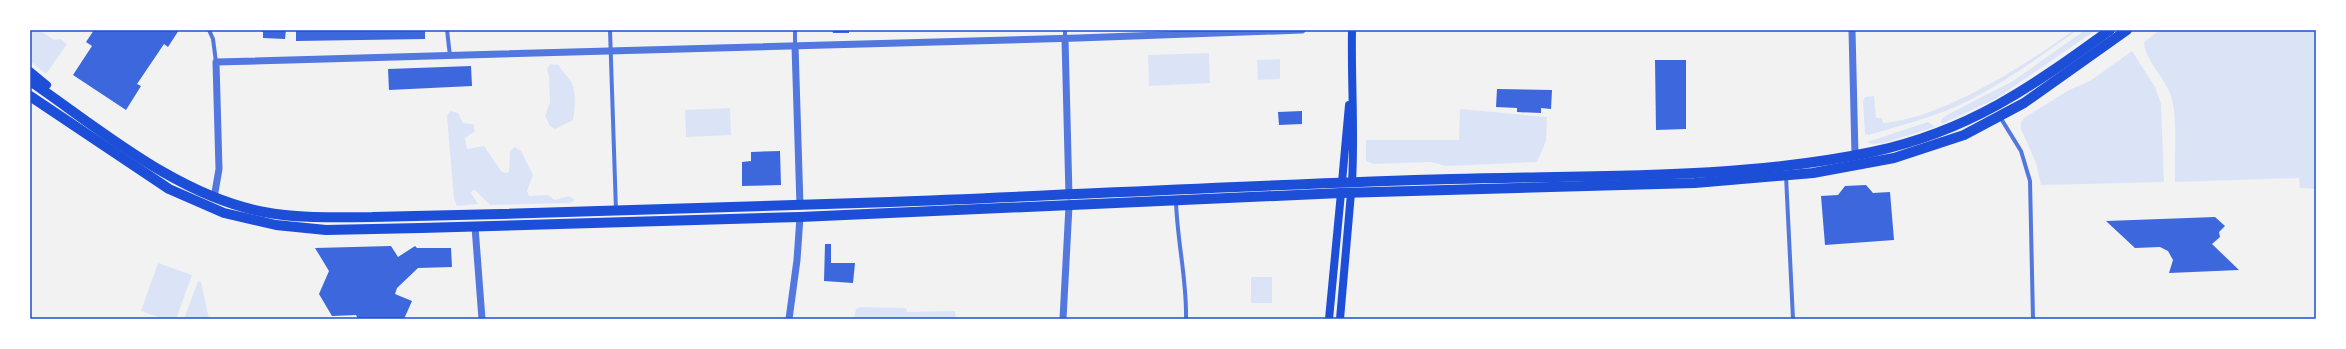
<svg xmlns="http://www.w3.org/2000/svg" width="2346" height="349" viewBox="0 0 2346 349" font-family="Arial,sans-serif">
<rect width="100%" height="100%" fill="#f2f2f2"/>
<g fill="#dbe4f7">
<polygon points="30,30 39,30 54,40 60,39 67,44 46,74 30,61"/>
<path d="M2074,30H2077C2037,59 1998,88 1953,108C1925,119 1897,127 1868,135L1865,134L1863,101L1865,97L1874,96L1876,118H1882L1883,123C1945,117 2023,66 2074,30Z"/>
<polygon points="2085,30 2096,30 1997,98 1942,124 1941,120 1945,116 2013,81"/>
<path d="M2160,30H2316V189L2300,188L2299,178L2175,182C2174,157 2178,120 2171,96C2165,77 2145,61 2144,42Z"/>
<polygon points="2132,51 2155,87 2161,104 2164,182 2041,185 2036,163 2021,129 2021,122 2024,118 2069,90 2090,81"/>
<polygon points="1209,53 1210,83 1149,86 1148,55"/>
<polygon points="1280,59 1280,79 1258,80 1257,60"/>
<path d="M550,64L559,65C562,72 566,74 570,80C577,89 575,110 573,120L555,129L550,126L545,116L550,102L549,76L547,69Z"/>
<polygon points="730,108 731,135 686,137 685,110"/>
<polygon points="1460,109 1547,117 1546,141 1537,162 1446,166 1431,162 1374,164 1366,161 1366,140 1459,140"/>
<polygon points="450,111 458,113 463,123 473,124 475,131 465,138 467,149 484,146 501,171 505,173 509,172 510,151 515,147 521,151 533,175 527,191 529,196 548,195 555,200 569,196 575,200 570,203 490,205 476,191 473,190 471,193 478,204 457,206 454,199 447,116"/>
<polygon points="1928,122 1935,127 1883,143 1873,144 1867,142"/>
<polygon points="158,263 192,275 176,319 164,319 141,311"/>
<rect x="1251" y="277" width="21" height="26"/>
<polygon points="198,281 201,282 209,319 184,319"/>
<polygon points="861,307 906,308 907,312 955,311 956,319 854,319 856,309"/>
</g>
<g fill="#3d67dc">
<polygon points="94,30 179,30 168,47 164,44 137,84 141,86 126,110 73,75 92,46 86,42"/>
<polygon points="259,30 286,30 285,39 263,38 263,32"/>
<polygon points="296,30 425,30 425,39 296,41"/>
<polygon points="832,30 849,30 849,33 833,33"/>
<polygon points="1655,60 1686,60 1686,129 1656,130"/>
<polygon points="471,66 472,86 389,90 388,69"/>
<polygon points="1497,89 1552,90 1551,109 1541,108 1541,113 1517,112 1517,108 1496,107"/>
<polygon points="1302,111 1302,124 1279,125 1278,112"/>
<polygon points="780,151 781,185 742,186 742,162 751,161 751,152"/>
<polygon points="1866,185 1873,193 1890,192 1894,240 1825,245 1821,196 1838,195 1845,186"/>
<polygon points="2215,217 2225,226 2219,232 2220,237 2212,244 2239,270 2169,273 2173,260 2168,251 2160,247 2135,248 2106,221"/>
<polygon points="825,244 831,244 831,263 855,263 853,283 824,281"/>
<polygon points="391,246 398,257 415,246 417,248 451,248 452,267 418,268 397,288 395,294 412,301 404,319 358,319 356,315 332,316 319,294 329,271 315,248"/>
</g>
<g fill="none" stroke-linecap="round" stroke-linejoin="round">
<g stroke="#5277de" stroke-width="4">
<polyline points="209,30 213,39 216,62"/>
<polyline points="447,30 450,56"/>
<polyline points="610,30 616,211"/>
<polyline points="795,30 795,46"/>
<polyline points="1065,30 1065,39"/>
<polyline points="2000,117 2021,151 2030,181 2033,319"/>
<polyline points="1786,176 1793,319"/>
<path d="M1176,201C1177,241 1187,279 1186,319"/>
</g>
<g stroke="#5277de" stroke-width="7">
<polyline points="1852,30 1855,155"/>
<polyline points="1065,39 1069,196"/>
<polyline points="795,46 800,206"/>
<polyline points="214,198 219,169 216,62 1078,38 1302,30"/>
<polyline points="475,227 482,319"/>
<polyline points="789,319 797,260 800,217"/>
<polyline points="1063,319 1069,206"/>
</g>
<g stroke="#1d4ed8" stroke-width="8">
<polyline points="30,71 47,85"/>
<polyline points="1342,182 1349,105"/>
<path d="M1352,182C1355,131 1351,81 1352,30"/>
<polyline points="1329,319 1341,193"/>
<polyline points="1340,319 1351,193"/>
</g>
<g stroke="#1d4ed8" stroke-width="10">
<path d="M30,81C101,130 178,196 264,212C300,219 336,217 372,217C415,216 458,215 501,214C631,210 761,207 890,202C1077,195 1265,184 1452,179C1588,175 1739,180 1872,152C1970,131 2031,87 2110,30"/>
<polyline points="30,96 169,189 224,213 276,225 326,230 421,228 800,217 1341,193 1695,183 1813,173 1894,158 1964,135 2024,103 2127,30"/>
</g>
</g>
<rect width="2346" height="349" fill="none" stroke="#ffffff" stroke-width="62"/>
<rect x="31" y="31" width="2284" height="287" fill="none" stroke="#1d4ed8" stroke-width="1.5"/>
</svg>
